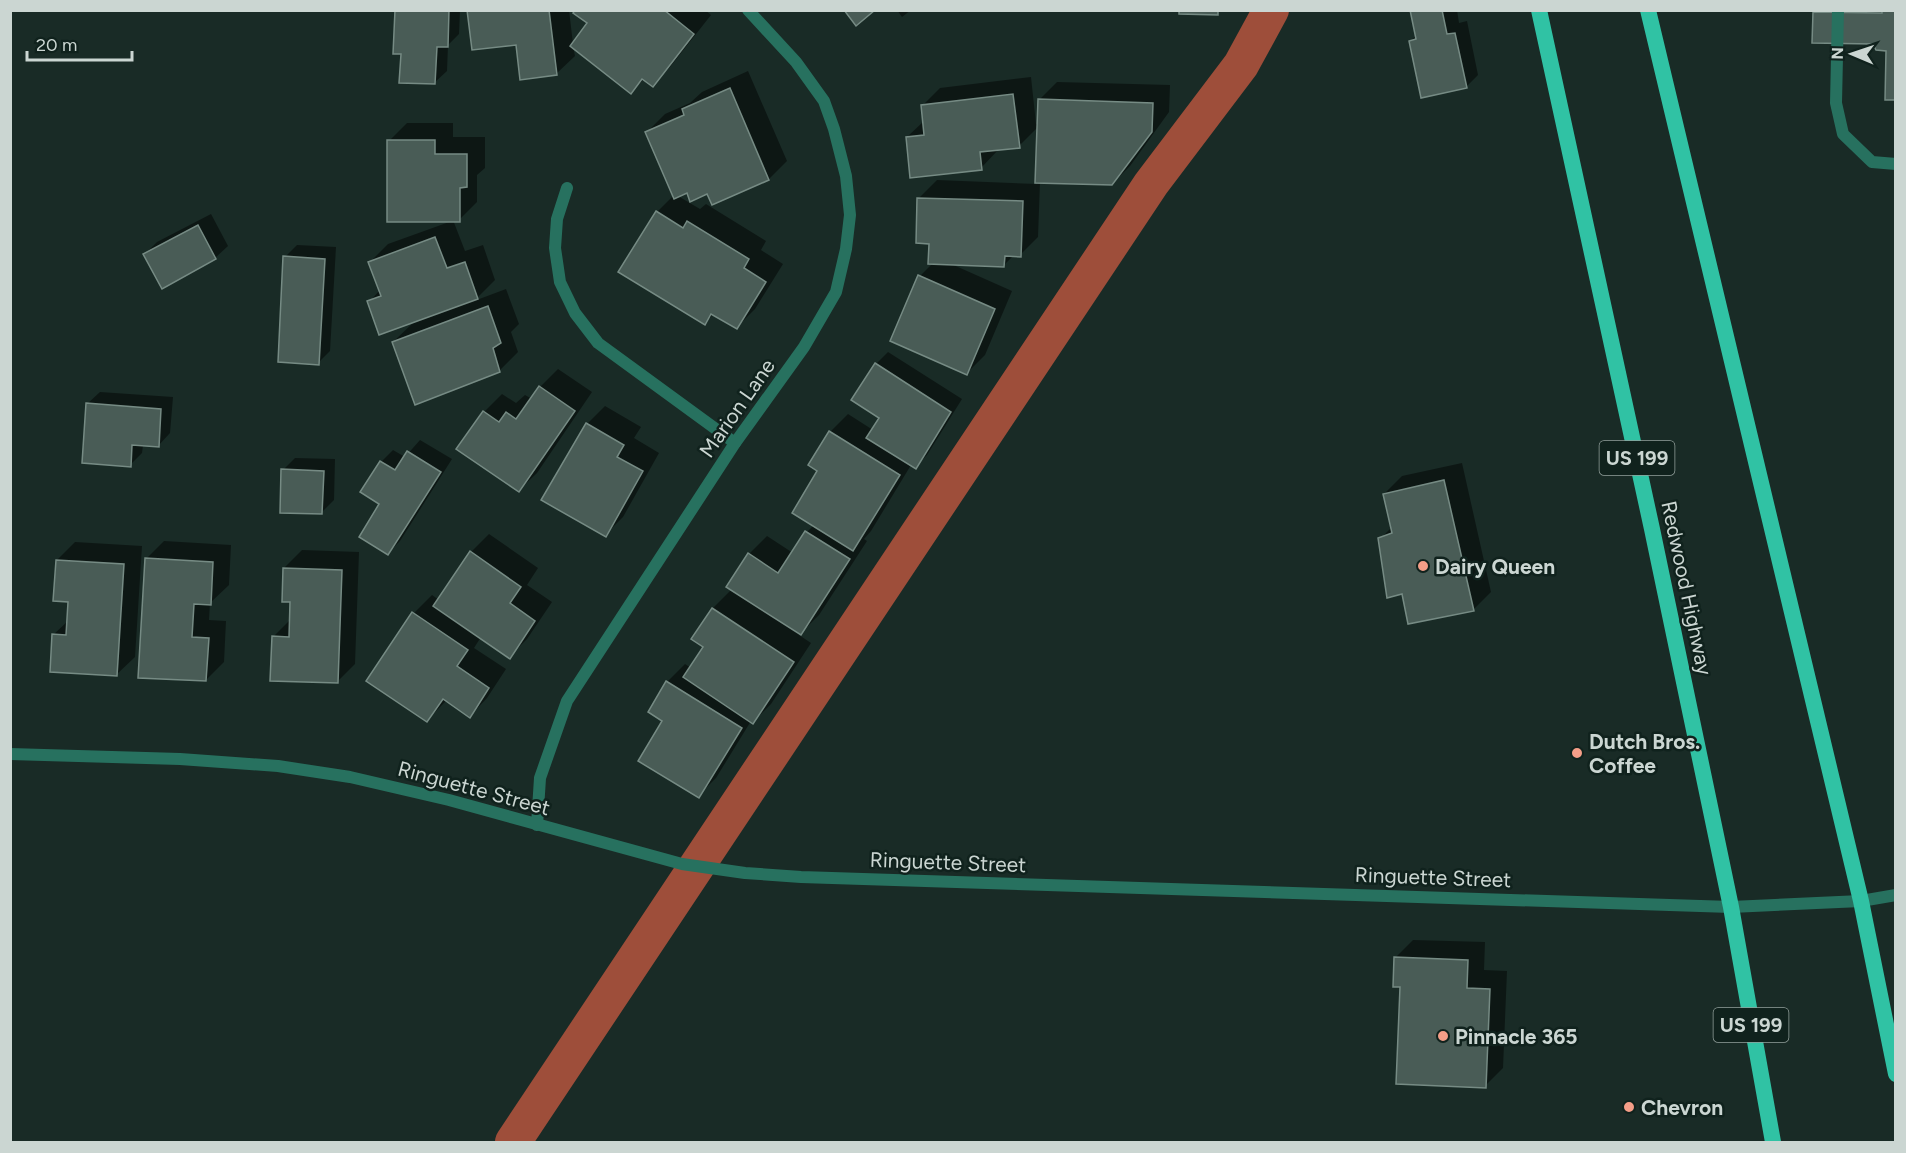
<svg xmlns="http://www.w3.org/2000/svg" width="1906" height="1153" viewBox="0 0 1906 1153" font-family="Figtree,sans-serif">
<rect width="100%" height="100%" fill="#192b26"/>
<g fill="#0007">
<polygon points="396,10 460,10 459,34 448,45 447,71 434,83 402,53"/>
<polygon points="469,10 569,10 573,44 589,23 577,10 705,10 711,15 670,67 652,85 645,78 631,92 573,46 575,56 556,74 517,43"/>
<polygon points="897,10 911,10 902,17"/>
<polygon points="1412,10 1457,10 1459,23 1467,21 1478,75 1466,87 1410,41 1417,35"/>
<polygon points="1817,10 1896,10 1887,49 1814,13"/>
<polygon points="748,71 787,161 769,179 713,203 708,192 687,191 678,196 700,209 706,204 766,241 761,250 783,264 755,309 737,327 714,314 704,323 657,212 674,195 647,132 665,114 690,103 702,92"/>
<polygon points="1031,77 1036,124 1038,124 1039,100 1057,82 1170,85 1169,112 1130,166 1112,184 1040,182 1038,237 1020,255 1014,255 1004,265 949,263 1012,291 985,355 967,373 920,276 933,263 930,242 919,198 937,180 1037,184 1038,127 1019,146 999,149 981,168 907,137 924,121 922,106 940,88"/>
<polygon points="407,123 453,123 453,137 485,137 485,168 477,175 477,202 459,220 453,220 465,251 483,245 495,280 474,301 506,289 519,324 511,332 518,352 500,370 393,342 415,321 369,302 380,290 370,262 388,244 452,221 389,141"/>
<polygon points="211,214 228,246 215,258 145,254 157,242"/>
<polygon points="297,245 336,247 330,351 318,363 285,257"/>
<polygon points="888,352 962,399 927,455 915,467 911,465 871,531 864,539 867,541 819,615 799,635 811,643 771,704 753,722 751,721 716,778 698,796 664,720 667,682 685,664 691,668 705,646 693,639 713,608 732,589 749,554 767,536 793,553 807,532 814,525 819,470 830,432 848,414 873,430 881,417 876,364"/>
<polygon points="558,369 592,392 537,473 519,490 484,412 502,394 516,403 525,395 532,399 540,387"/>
<polygon points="100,392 173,397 170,433 158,446 143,445 142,453 130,465 87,404"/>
<polygon points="605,406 641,427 634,438 659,453 623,517 605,535 587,424"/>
<polygon points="420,440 452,459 400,541 388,553 381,504 381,462 393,450 405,457"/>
<polygon points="295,458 335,459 334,500 322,512 283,470"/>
<polygon points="1462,463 1491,592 1473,610 1403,592 1380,539 1392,527 1384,494 1402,476"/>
<polygon points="489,534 538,568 527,585 552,602 527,639 509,657 481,637 474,648 506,669 487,698 470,716 447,700 427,720 368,681 414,613 432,595 439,600 471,552"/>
<polygon points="164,541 231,545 229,585 210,603 209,620 226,621 224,662 206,680 146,559"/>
<polygon points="75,542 142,546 135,657 116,675 53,635 69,620 70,601 57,560"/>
<polygon points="302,550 359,552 355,664 337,682 273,637 291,619 292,601 284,568"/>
<polygon points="1413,940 1485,942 1484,970 1507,971 1503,1068 1485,1086 1401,985 1395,958"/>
</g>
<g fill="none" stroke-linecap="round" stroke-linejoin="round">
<polyline stroke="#9e4e3a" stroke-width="36" points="513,1142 1151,184 1241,65 1271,10"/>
</g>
<g fill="#495c56" stroke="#768b84" stroke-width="1.5">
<polygon points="395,10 449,10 448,47 437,47 435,84 399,83 401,54 393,54"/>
<polygon points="467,10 549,10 557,75 520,80 516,45 472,50"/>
<polygon points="575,10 664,10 694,34 653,87 642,79 631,94 570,46 587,23 573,13"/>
<polygon points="844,10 875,10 856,26"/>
<polygon points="1179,10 1218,10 1218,15 1179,14"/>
<polygon points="1410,10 1442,10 1447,34 1455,33 1467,88 1421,98 1409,41 1416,39"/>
<polygon points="1882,10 1896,10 1896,100 1885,100 1886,51 1876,50 1873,44 1812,43 1813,12 1882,13"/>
<polygon points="730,88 769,180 712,205 707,194 690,202 687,193 674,199 645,132 684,115 682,109"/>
<polygon points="1013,94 1020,148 980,152 982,170 910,178 906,137 924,135 921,105"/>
<polygon points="1038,99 1153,103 1152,132 1112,185 1035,183"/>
<polygon points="387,140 435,140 435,154 467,154 467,187 460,188 460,222 387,222"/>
<polygon points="917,198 1023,201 1021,257 1005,256 1004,267 928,264 929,244 916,243"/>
<polygon points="656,211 683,228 687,221 749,259 744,268 766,282 737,329 711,314 705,325 618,272"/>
<polygon points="198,225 216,259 162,289 143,254"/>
<polygon points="435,237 447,268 465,262 478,299 379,335 367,301 381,296 368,262"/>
<polygon points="283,256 325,259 319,365 278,362"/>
<polygon points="918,275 995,309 967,375 890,341"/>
<polygon points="488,306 501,343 493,348 500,372 415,405 392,342"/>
<polygon points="875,363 951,412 916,469 866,438 879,418 851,400"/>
<polygon points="539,386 575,411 519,492 456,449 483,411 499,422 506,412 516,419"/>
<polygon points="86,403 161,409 159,447 132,445 131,467 82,463"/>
<polygon points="586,423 624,445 617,457 643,471 606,537 541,500"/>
<polygon points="829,431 900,475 853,551 792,513 817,471 808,465"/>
<polygon points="407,451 441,472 388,555 359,537 379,504 360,492 380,461 395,470"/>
<polygon points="281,469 324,471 322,514 280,513"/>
<polygon points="1444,480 1474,611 1408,624 1402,594 1387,598 1378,538 1392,533 1383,494"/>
<polygon points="805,531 850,559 801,635 726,587 748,553 778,573"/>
<polygon points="470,551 521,587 510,603 535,621 510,659 433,606"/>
<polygon points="145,558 213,562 211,605 194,604 192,637 209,638 206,681 138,678"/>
<polygon points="56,560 124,564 117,676 50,672 52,634 66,635 68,602 53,601"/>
<polygon points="283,568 342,570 338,683 270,681 272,636 289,637 290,602 282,602"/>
<polygon points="712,608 794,662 753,724 683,677 703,647 691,639"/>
<polygon points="412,612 468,650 457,666 489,688 470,718 443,699 427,722 366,681"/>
<polygon points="666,681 742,728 699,798 638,761 662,721 648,712"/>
<polygon points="1394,957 1468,960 1467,988 1490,989 1486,1088 1396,1084 1400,987 1393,987"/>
</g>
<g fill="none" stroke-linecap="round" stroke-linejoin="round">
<polyline stroke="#27715f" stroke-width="12" points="1838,10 1836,103 1843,134 1872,162 1896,164"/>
<g stroke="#27715f" stroke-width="12">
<polyline points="567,188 557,219 555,248 560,282 575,313 598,343 735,443"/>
<polyline points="537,825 540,778 567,701 735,443 804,347 836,292 846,249 850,215 846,176 834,129 824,101 796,62 748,10"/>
</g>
<polyline stroke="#27715f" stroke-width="12" points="10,754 180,759 278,766 350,777 449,800 682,864 745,873 801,877 1731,907 1861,901 1896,895"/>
<g stroke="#30c2a4" stroke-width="16">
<polyline points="1539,10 1652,529 1731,907 1773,1142"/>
<polyline points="1648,10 1861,901 1896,1074"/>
</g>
</g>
<g fill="#f49e88" stroke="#10221d" stroke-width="2">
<circle cx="1423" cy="566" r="6"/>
<circle cx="1577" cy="753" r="6"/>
<circle cx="1443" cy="1036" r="6"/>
<circle cx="1629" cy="1107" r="6"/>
</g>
<g text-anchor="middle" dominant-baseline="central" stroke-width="5" stroke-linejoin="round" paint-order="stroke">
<g fill="#10221d" stroke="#93a09c" stroke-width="1.5">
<rect x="1599.5" y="441" width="75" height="34" rx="4.5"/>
<rect x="1713.5" y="1008" width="75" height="34" rx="4.5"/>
</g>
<g font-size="20" font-weight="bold" fill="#cbd6d2">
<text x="1637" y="458">US 199</text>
<text x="1751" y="1025">US 199</text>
</g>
<g font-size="21" fill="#cbd6d2" stroke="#10221d">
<text transform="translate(737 408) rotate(-55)">Marion Lane</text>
<text transform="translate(1687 588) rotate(78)">Redwood Highway</text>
<text transform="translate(474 788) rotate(15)">Ringuette Street</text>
<text transform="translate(948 862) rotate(2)">Ringuette Street</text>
<text transform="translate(1433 877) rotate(2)">Ringuette Street</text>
</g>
<g font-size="21" font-weight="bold" fill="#cbd6d2" stroke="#10221d" text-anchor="start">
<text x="1435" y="566">Dairy Queen</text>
<text x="1589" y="741">Dutch Bros.<tspan x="1589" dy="24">Coffee</tspan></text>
<text x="1455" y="1036">Pinnacle 365</text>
<text x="1641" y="1107">Chevron</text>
</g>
</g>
<rect width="1906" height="1153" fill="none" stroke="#cbd6d2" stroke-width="24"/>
<g transform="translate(1852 54) rotate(272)" stroke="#10221d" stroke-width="4.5" paint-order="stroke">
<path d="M0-4.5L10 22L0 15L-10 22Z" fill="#cbd6d2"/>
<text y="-9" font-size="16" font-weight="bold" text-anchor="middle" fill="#cbd6d2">N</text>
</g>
<path d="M27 51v9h105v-9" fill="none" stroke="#cbd6d2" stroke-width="3"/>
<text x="36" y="51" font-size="18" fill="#cbd6d2" stroke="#10221d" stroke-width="4.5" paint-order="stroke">20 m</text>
</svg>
